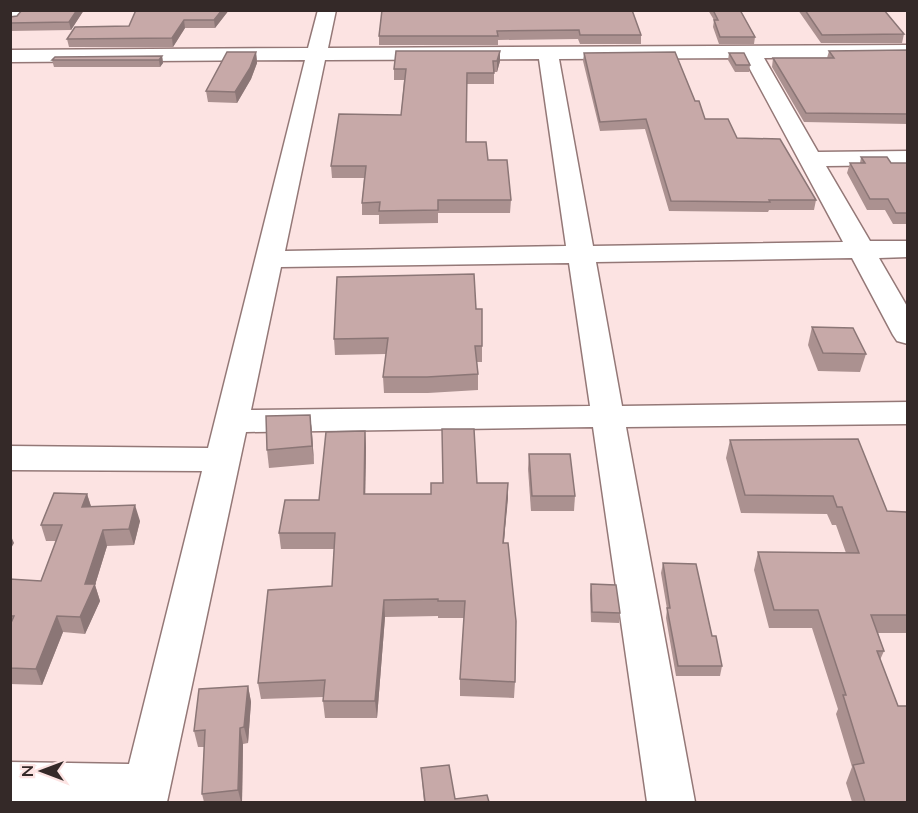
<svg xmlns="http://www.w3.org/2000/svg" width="918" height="813" viewBox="0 0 918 813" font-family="Lato,sans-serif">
<rect width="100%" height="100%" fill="#fce3e2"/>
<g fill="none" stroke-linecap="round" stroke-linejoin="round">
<defs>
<g id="minor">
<polygon points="10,10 28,10 17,23 10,24"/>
<path d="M318,10H336L328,48L908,45V57L764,58L818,152L908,151V165L826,166L870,241H908V257L879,258L908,308V344L897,341L893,335L852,258L596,262L622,406L908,402V424L626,427L695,802H647L593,427L246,432L167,802H10V762L129,764L202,471L10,470V446L208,448L305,60L10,62V50L308,48ZM744,58L843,242L593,246L559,59ZM539,59L566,246L285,251L325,60ZM569,263L590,406L251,410L281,267Z"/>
</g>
</defs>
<use href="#minor" stroke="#947877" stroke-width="3"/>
<use href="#minor" fill="#fff" fill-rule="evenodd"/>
</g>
<g fill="#ab9190">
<polygon points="22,10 84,10 71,30 10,31 10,17 17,16"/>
<polygon points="229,10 215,28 185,28 173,47 69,47 67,39 129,26"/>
<polygon points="382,10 641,35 641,44 580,44 578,39 498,40 498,45 379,45 379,36"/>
<polygon points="708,10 740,10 755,37 754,44 719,44 713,27 714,20"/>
<polygon points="798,10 884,10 904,34 902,43 821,43"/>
<polygon points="908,50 908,124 804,122 772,67 773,58 827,58 829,51"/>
<polygon points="396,51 500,61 497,72 494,72 494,84 467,84 466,142 488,160 511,200 510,213 438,213 438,223 379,224 379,215 362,215 362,203 364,178 332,178 331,166 401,115 404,80 394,80 394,69"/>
<polygon points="256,52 257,63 251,79 237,103 208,102 206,91"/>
<polygon points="584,53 695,101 705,119 737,138 816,200 814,210 769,210 768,212 669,211 645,129 600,131 583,61"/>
<polygon points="729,53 750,65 749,72 735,72 728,60"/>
<polygon points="162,56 163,63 160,67 54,67 52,60"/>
<polygon points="861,157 891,163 908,163 908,224 893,224 885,210 867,210 847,173 850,163 860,163"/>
<polygon points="476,309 482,309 482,362 477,362 478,374 478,390 428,393 384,393 383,377 386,354 335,355 334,339"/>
<polygon points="812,327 866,354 860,372 818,371 808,345"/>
<polygon points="310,415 312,433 314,464 269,468 267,450"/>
<polygon points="365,431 366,447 365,494 431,494 477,483 508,483 504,543 515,682 514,698 460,696 460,679 464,618 438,618 438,616 385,617 377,718 325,718 323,701 323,697 261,699 258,683 332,586 334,549 281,549 279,533 319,500"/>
<polygon points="730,440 887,511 908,515 908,633 878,633 884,651 880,660 908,802 852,802 846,783 852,767 836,714 838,709 812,628 769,628 754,570 758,552 846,553 836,525 832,525 827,514 741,513 726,458"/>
<polygon points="529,454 575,496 574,511 531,511 528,469"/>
<polygon points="87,494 91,506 140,521 134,545 107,546 95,585 100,601 85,634 63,632 42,685 10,684 10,579 41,581 56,541 46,541 41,525"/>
<polygon points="663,563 712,636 722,666 720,676 676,676 666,618 667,609 661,573"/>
<polygon points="591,584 620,613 619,623 591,622 590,594"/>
<polygon points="248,686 251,702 248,743 243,744 242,802 204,802 202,794 204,747 198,747 194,731"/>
<polygon points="421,768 455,799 489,802 424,802"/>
</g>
<g fill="#8b7676">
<polygon points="77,10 84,10 71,30 69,22"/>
<polygon points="222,10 229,10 215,28 214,20"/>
<polygon points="184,20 185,28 173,47 172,38"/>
<polygon points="500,51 500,61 497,72 497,61"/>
<polygon points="256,52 257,63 251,79 237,103 235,92"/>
<polygon points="162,56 163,63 160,67 159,60"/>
<polygon points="310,415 312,433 314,464 312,446"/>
<polygon points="365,431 366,447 365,510 364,494"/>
<polygon points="508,483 508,499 502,560 503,543"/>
<polygon points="87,494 92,510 82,507"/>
<polygon points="135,505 140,521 134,545 129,529"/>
<polygon points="103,530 107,546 95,585 100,601 85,634 80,617 85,584"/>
<polygon points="10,534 14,543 10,550"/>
<polygon points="384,600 385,617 377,718 375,701"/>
<polygon points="57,616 63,632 42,685 36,669"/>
<polygon points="248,686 251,702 248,743 244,727"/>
<polygon points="240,728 243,744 242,802 241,802 238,790"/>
</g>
<g fill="#c7a9a8" stroke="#8b7676" stroke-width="1.5">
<polygon points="22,10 77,10 69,22 10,23 10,17 17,16"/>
<polygon points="136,10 222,10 214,20 184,20 172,38 67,39 75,27 129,26"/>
<polygon points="382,10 632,10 641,35 580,35 579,30 497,31 498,36 379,36"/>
<polygon points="713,10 740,10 755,37 720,37 714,20 718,20"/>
<polygon points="805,10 884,10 904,34 822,35"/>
<polygon points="908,50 908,114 806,113 773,58 834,58 829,51"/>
<polygon points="396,51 500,51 497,61 493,61 494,73 467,73 466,142 486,142 488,160 507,160 511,200 438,200 438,210 379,211 380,202 362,203 366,166 331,166 339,114 401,115 406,69 394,69"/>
<polygon points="227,52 256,52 250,68 235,92 206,91"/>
<polygon points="675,52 695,101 699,101 705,119 728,119 737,138 780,139 816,200 769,200 770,202 671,201 646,119 600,122 584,53"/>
<polygon points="729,53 744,53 750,65 736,65"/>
<polygon points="162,56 159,60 52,60 55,57"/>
<polygon points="861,157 887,157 891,163 908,163 908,213 896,213 888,199 870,199 850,163 865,163"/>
<polygon points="474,274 476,309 482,309 482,346 475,346 478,374 427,377 383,377 388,338 334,339 337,277"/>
<polygon points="812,327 853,328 866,354 823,353"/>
<polygon points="310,415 312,446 267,450 266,416"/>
<polygon points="442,429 474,429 477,483 508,483 503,543 508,543 516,621 515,682 460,679 465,601 438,601 438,599 384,600 375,701 323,701 325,680 258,683 268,590 332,586 335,533 279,533 285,500 319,500 326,432 365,431 364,494 431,494 431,483 443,483"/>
<polygon points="858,439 887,511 906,512 908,515 908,615 871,615 884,651 877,651 898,706 908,706 908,802 865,802 853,765 864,763 843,695 846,695 818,610 774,610 758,552 859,553 842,507 837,507 833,496 745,495 730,440"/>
<polygon points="529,454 570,454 575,496 532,496"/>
<polygon points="54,493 87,494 82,507 135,505 129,529 103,530 85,584 95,584 80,617 57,616 36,669 10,668 10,625 14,616 10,616 10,579 41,581 62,525 41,525"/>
<polygon points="663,563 696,564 712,636 716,636 722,666 678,666 667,608 670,608"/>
<polygon points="591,584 616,585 620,613 592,612"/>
<polygon points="248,686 244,727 240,728 238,790 202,794 205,730 194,731 199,689"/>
<polygon points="449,765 455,799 487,795 489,802 425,802 421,768"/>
</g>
<rect width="918" height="813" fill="none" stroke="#342928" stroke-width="24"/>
<g transform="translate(42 771) rotate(270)" stroke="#fce3e2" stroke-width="4.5" paint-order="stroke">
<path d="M0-4.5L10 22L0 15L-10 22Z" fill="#342928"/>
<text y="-9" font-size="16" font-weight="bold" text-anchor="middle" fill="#342928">N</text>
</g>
</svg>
